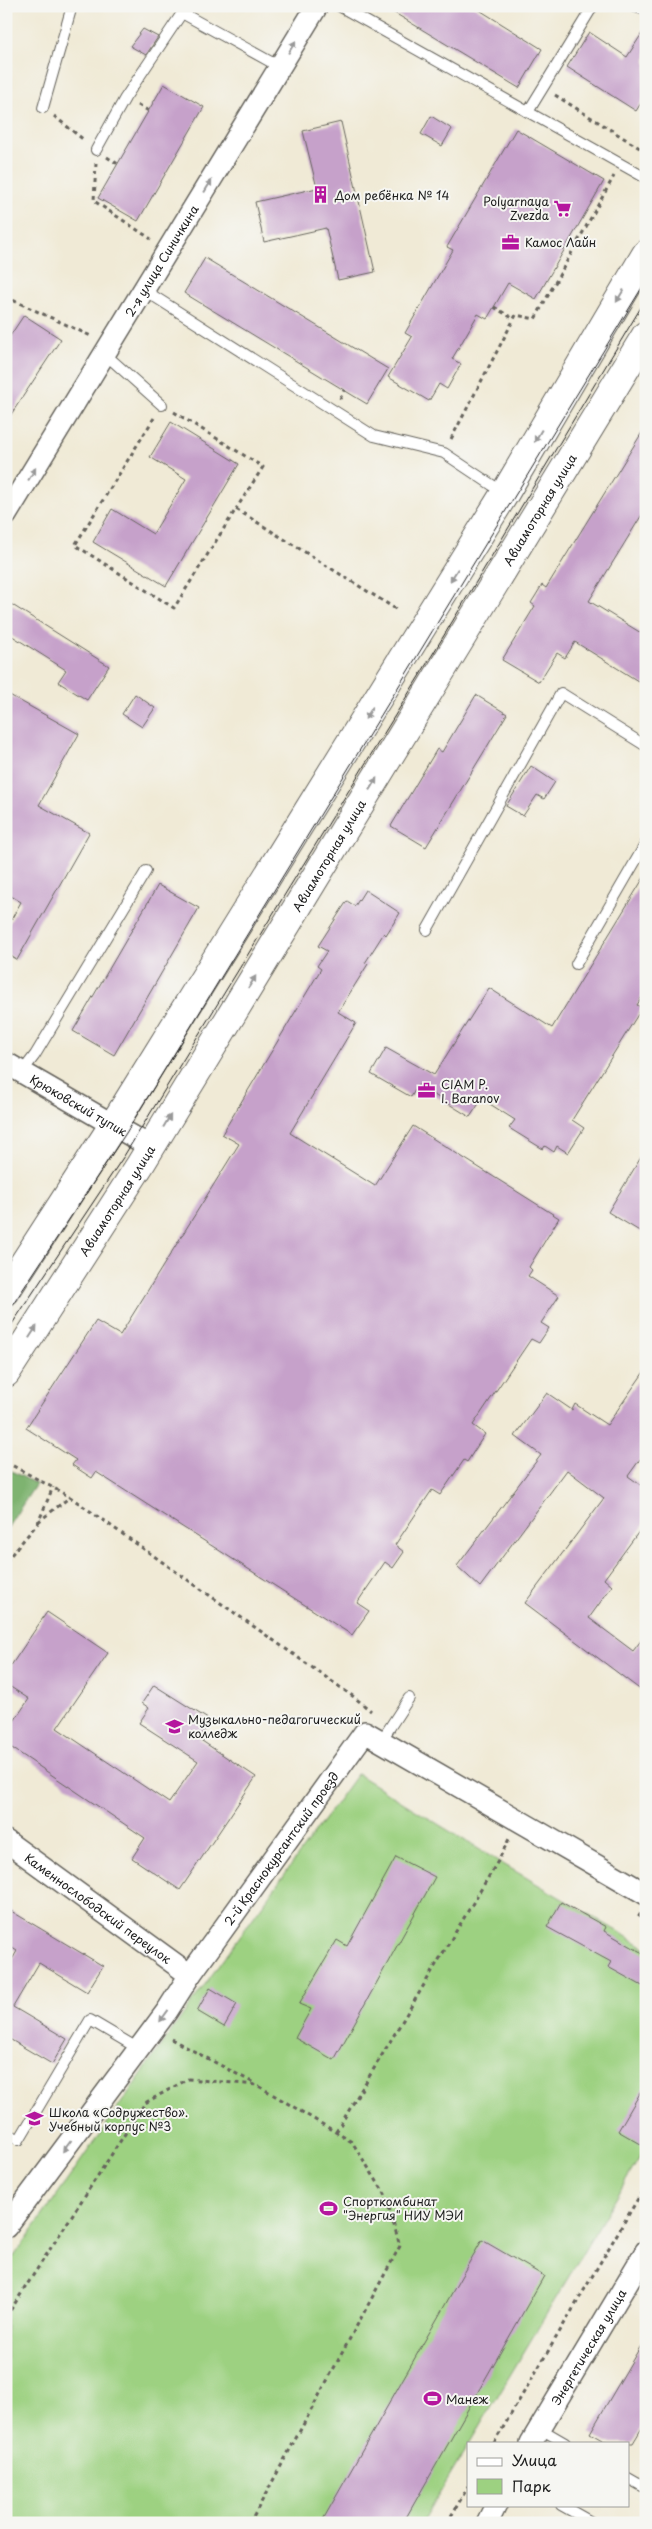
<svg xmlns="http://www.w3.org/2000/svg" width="652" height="2529" viewBox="0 0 652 2529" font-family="'Playpen Sans',sans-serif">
<rect width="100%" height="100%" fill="#f6f6f2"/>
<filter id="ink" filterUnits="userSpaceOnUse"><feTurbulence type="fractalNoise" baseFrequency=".02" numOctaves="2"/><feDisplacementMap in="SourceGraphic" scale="10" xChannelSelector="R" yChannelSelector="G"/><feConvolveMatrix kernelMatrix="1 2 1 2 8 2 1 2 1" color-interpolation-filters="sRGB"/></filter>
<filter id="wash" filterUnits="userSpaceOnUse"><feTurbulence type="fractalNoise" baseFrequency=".0096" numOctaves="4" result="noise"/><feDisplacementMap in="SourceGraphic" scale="20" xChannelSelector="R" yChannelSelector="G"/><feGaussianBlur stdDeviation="1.12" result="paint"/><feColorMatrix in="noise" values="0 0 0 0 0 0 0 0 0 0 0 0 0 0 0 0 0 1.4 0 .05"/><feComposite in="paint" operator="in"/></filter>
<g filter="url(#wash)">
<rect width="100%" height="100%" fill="#f0ead6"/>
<polygon fill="#9dd181" stroke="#5c764e" points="357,1774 498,1861 646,1948 646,2147 422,2523 6,2523 6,2268 180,2019"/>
<polygon fill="#7eb36f" stroke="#4d6846" points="6,1468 36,1484 6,1530"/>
<g id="blocks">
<g fill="#c6a1ca">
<polygon points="383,6 473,6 542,49 519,88"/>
<polygon points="646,27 646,95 636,111 567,67 589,32 627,57"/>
<polygon points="143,29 158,37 146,55 130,46"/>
<polygon points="164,84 204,107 138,221 98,198"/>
<polygon points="431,116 452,129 442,146 421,134"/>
<polygon points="341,122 375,272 338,280 326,228 264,242 255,202 317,188 303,131"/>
<polygon points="516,129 604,181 536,299 508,283 487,319 478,314 462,342 452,359 461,364 447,389 439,384 429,401 388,377 412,337 405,333 453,250 447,247"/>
<polygon points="205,258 388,369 367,404 184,293"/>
<polygon points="24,315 61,339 6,422 6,342"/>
<polygon points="171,422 239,464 166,586 93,542 112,509 153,534 186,479 150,457"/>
<polygon points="646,426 646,508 589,601 646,636 646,686 575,642 565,658 557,653 539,682 502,660 535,606 531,603 536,595 542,585 546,588"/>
<polygon points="6,601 109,666 87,700 58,682 66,670 6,632"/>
<polygon points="6,693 79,734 39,805 89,833 17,960 6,953 6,929 21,902 6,893"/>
<polygon points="135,694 155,708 142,727 122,714"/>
<polygon points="476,695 507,714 426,847 391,826 437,749 442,752"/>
<polygon points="531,766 555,782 544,799 537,795 523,816 506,806"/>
<polygon points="646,874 646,990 637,1005 642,1008 572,1120 584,1128 568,1153 557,1146 554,1152 545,1146 543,1149 509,1128 515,1120 482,1099 470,1117 418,1085 411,1097 371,1074 386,1048 434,1075 489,988 552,1028"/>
<polygon points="158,885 199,908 114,1055 73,1031"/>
<polygon points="365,890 400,913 386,935 384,933 365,963 368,964 338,1012 356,1023 290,1133 375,1186 413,1126 559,1218 529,1267 532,1270 528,1276 559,1296 541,1323 549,1328 539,1343 531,1339 473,1425 485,1434 467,1462 464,1460 440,1495 432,1490 395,1545 404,1552 393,1568 385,1562 357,1603 369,1611 352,1635 96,1472 92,1478 72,1465 76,1460 26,1428 96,1321 120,1335 239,1144 222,1134 321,969 317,966 327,951 318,946 347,901 355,906"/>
<polygon points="646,1149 646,1235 608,1212"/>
<polygon points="646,1369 646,1451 628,1476 646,1489 646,1522 604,1579 612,1586 589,1618 633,1651 646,1634 646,1694 525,1603 604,1498 567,1470 480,1587 457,1566 541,1455 515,1436 547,1393 572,1410 575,1404 607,1425"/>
<polygon points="47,1612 108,1653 57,1728 169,1803 198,1761 139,1723 149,1708 142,1703 154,1685 211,1721 199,1739 256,1777 180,1890 132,1858 145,1838 6,1744 6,1733 29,1699 6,1684 6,1673"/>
<polygon points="396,1857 435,1877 334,2060 295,2038 311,2009 299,2004 337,1940 347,1946"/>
<polygon points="561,1902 606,1927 604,1931 646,1955 646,1988 608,1967 611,1962 547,1927"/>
<polygon points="6,1908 103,1966 87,1992 39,1963 13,2007 67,2039 52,2064 6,2037 6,1970 17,1951 6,1944"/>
<polygon points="210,1988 237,2004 224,2027 197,2011"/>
<polygon points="646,2083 646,2147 618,2131"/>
<polygon points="482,2240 544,2276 403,2523 321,2523"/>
<polygon points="646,2337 646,2421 633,2443 607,2443 590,2433"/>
</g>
</g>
</g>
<g filter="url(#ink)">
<use href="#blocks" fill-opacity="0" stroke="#66645d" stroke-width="1"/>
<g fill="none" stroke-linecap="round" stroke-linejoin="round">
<defs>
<g id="lane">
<polyline points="339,6 644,177 646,174"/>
<polyline points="633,6 642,9 644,6"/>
<polyline points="43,108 72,6"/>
<polyline points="528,112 593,6"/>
<polyline points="96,150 125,98 182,13 280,67"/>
<polyline points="144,290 374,436 444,453 504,493"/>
<polyline points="105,354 162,405"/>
<polyline points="427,930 561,693 646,746"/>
<polyline points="576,964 646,843"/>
<polyline points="22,1072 35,1055 146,871"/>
<polyline points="381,1741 409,1698"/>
<polyline points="6,2132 19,2140 90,2020 139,2049"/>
<polyline points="539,2428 565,2443"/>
<polyline points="628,2478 642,2486 646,2479"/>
<polyline points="561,2505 593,2523"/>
</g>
<g id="street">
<path id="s1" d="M6,515L317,6"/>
<path id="s2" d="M6,1063L151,1147"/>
<path id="s3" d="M6,1841L190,1975"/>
<path id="s4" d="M6,2227L167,2011L190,1975L365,1732L646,1894"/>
<path id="s5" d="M531,2443L646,2251"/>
<polyline points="487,2523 496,2505"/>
</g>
<g id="secondary">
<polyline points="6,1291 114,1124 505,493 646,254"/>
<path id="s6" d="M6,1373L140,1165L646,335"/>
</g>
</defs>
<use href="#lane" stroke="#66645d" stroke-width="12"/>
<use href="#street" stroke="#66645d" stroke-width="24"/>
<use href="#secondary" stroke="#66645d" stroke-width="30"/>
<g stroke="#66645d" stroke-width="3" stroke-dasharray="4 4" stroke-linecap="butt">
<polyline points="555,95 646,152"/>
<polyline points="138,105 149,111"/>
<polyline points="54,116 84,140"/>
<polyline points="107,157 118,164"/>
<polyline points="96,163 94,201 151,239"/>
<polyline points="6,297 93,337"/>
<polyline points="494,307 514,319"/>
<polyline points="340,399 344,390"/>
<polyline points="174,412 263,467 236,509"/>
<polyline points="154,418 75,545 174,608 236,509 399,611"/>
<polyline points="451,439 516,315 535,319 614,176"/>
<polyline points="6,1462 70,1497 354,1697 371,1711"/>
<polyline points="38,1522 70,1497"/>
<polyline points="6,1561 38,1523 53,1487"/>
<polyline points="638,1914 646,1919"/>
<polyline points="171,2039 254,2083"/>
<polyline points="336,2132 498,1861 509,1839"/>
<polyline points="6,2317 145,2103 188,2079 257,2085 352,2142 385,2194 400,2246 250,2523"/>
<polyline points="494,2443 646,2185"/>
<polyline points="447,2523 468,2487"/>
</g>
<use href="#lane" stroke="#fff" stroke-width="10"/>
<use href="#street" stroke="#fff" stroke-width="21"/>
<use href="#secondary" stroke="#fff" stroke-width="28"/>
<g stroke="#1c1c1c" stroke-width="1">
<polyline points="6,1315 126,1133 646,281"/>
<polyline points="6,1333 124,1156 434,652 646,299"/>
</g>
</g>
<defs><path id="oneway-solid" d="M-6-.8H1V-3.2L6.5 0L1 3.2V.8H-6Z" transform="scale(1.25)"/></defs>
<g fill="#999">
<use href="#oneway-solid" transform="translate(292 47) rotate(-59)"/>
<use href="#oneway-solid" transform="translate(208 186) rotate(-59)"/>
<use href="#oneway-solid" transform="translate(620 296) rotate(121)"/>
<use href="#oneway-solid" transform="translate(538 436) rotate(120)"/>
<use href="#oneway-solid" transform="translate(32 474) rotate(-59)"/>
<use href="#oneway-solid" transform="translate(454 575) rotate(122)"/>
<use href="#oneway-solid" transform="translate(369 713) rotate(122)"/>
<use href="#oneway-solid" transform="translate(373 784) rotate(-58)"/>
<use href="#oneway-solid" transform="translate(252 982) rotate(-58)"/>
<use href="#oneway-solid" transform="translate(167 1121) rotate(-59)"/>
<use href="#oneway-solid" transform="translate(33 1332) rotate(-57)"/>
<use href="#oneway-solid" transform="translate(164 2016) rotate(126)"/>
<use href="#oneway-solid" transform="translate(67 2146) rotate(127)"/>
</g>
</g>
<defs>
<symbol id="building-bare" viewBox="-9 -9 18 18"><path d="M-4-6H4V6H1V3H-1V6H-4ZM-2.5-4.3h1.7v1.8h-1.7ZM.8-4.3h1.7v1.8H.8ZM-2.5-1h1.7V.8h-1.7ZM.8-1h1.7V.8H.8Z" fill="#b5179e" stroke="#f6f6f2" stroke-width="2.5" paint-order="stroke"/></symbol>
<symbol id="supermarket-bare" viewBox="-9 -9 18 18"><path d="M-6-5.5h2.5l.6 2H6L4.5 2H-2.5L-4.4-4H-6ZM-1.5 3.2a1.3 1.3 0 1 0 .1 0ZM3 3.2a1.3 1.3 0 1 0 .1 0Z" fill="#b5179e" stroke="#f6f6f2" stroke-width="2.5" paint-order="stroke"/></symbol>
<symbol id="office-bare" viewBox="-9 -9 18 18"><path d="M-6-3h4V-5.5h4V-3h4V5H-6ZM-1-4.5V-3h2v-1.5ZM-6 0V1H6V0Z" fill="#b5179e" stroke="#f6f6f2" stroke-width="2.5" paint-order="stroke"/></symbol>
<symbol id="university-bare" viewBox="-9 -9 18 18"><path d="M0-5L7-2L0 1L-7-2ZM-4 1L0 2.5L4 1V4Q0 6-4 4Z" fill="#b5179e" stroke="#f6f6f2" stroke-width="2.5" paint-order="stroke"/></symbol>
<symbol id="school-bare" viewBox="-9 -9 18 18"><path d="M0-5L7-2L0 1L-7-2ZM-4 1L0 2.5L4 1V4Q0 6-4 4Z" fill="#b5179e" stroke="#f6f6f2" stroke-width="2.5" paint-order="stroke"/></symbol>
<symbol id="stadium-bare" viewBox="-9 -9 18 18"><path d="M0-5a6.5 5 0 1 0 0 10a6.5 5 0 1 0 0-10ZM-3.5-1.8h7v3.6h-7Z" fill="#b5179e" stroke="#f6f6f2" stroke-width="2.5" paint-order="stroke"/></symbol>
</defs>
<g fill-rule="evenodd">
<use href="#building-bare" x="308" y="182" width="25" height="25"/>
<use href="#supermarket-bare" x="550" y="196" width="25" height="25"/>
<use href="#office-bare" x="498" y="230" width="25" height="25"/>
<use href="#office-bare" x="414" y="1078" width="25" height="25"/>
<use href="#university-bare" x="162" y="1714" width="25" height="25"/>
<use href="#school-bare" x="22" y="2106" width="25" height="25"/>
<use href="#stadium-bare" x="316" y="2196" width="25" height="25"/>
<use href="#stadium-bare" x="420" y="2386" width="25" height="25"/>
</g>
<g text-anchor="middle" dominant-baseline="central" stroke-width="4" stroke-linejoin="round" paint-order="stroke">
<g font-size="12" fill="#1c1c1c" stroke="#f6f6f2" text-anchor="start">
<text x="335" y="195">Дом ребёнка № 14</text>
<text x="549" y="201" text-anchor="end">Polyarnaya<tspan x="549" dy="14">Zvezda</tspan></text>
<text x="525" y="242">Камос Лайн</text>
<text x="441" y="1084">CIAM P.<tspan x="441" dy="14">I. Baranov</tspan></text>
<text x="188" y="1719">Музыкально-педагогический<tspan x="188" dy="14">колледж</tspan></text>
<text x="49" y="2112">Школа «Содружество».<tspan x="49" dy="14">Учебный корпус №3</tspan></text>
<text x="343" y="2201">Спорткомбинат<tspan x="343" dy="14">"Энергия" НИУ МЭИ</tspan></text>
<text x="446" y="2399">Манеж</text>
</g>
<g font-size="12" fill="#1c1c1c" stroke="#f6f6f2">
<text stroke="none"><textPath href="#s1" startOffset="298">2-я улица Синичкина</textPath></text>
<text stroke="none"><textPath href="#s6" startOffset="1015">Авиамоторная улица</textPath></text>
<text stroke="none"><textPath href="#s6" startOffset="610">Авиамоторная улица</textPath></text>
<text stroke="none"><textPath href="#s2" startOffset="84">Крюковский тупик</textPath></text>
<text stroke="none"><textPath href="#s6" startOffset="205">Авиамоторная улица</textPath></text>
<text stroke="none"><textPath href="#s4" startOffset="468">2-й Краснокурсантский проезд</textPath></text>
<text stroke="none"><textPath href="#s3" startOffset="114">Каменнослободский переулок</textPath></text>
<text stroke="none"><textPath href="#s5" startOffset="112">Энергетическая улица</textPath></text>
</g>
</g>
<rect width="652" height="2529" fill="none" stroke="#f6f6f2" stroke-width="25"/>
<rect x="467" y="2442" width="162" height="65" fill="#f6f6f2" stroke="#9f9f9c"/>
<rect x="477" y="2458" width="25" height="8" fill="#ffffff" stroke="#9f9f9c"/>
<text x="512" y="2466" font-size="15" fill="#1c1c1c">Улица</text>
<rect x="477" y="2479" width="25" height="15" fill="#9dd181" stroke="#9f9f9c"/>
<text x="512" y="2492" font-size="15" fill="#1c1c1c">Парк</text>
</svg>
